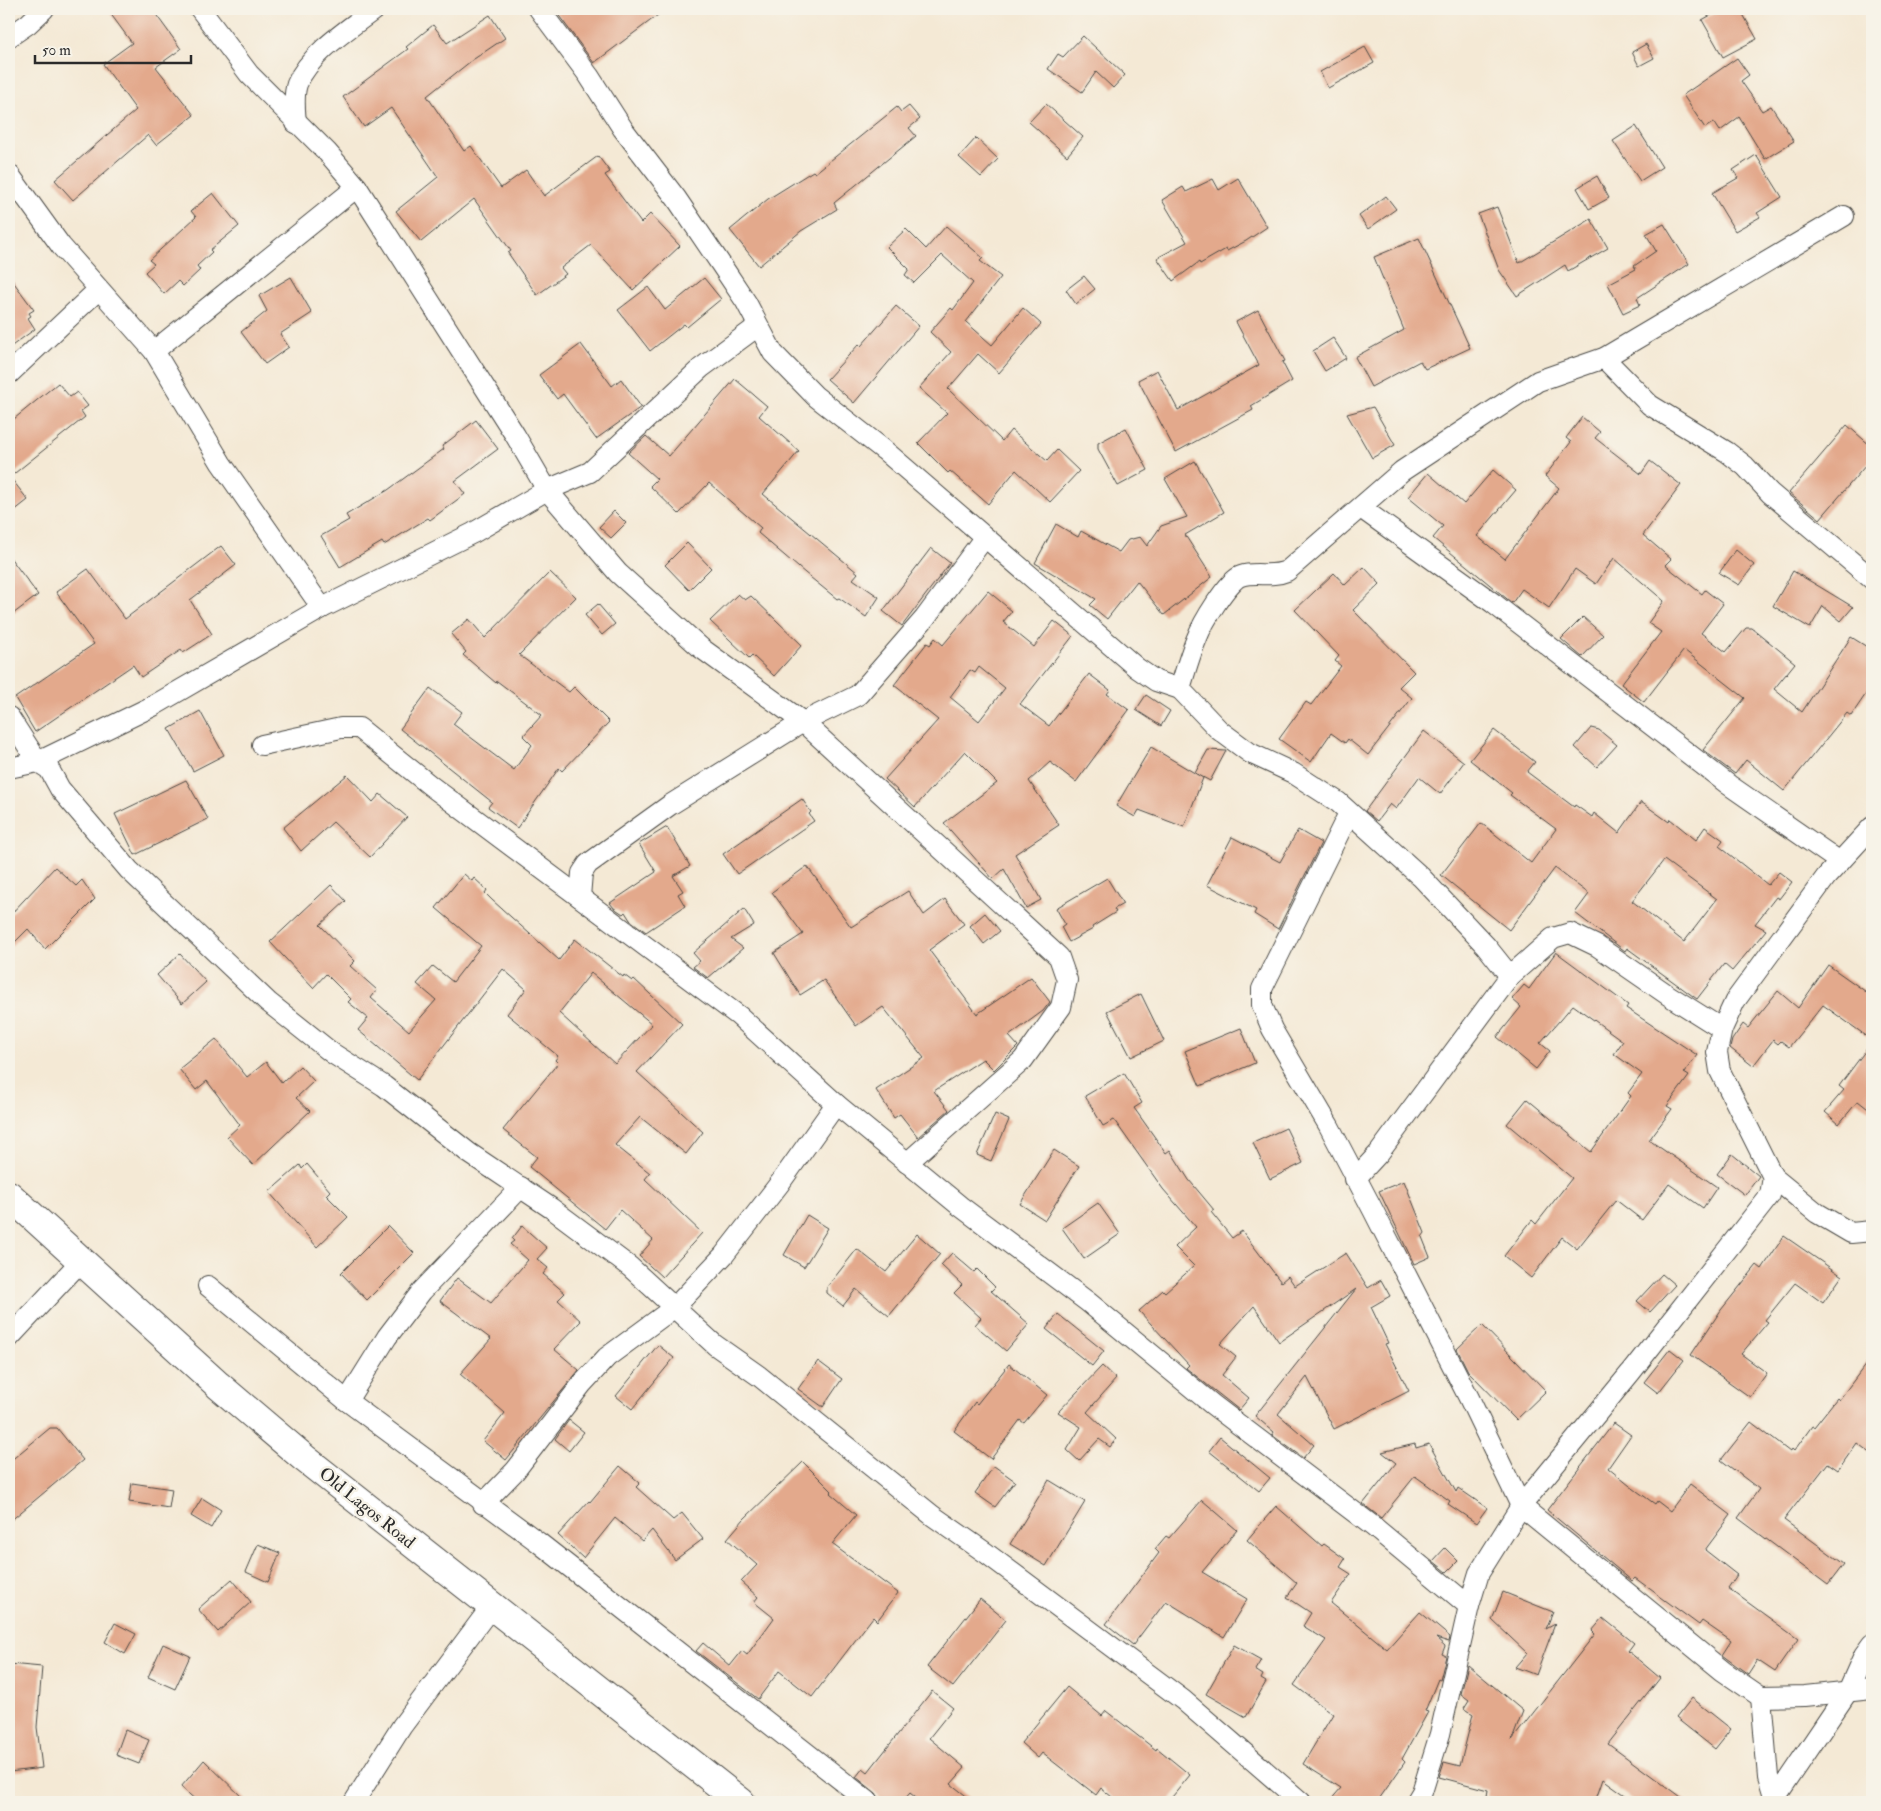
<svg xmlns="http://www.w3.org/2000/svg" width="1881" height="1811" viewBox="0 0 1881 1811" font-family="'IM FELL Double Pica',serif">
<rect width="100%" height="100%" fill="#f7f3e8"/>
<filter id="ink" filterUnits="userSpaceOnUse"><feTurbulence type="fractalNoise" baseFrequency=".02" numOctaves="2"/><feDisplacementMap in="SourceGraphic" scale="10" xChannelSelector="R" yChannelSelector="G"/><feConvolveMatrix kernelMatrix="1 2 1 2 8 2 1 2 1" color-interpolation-filters="sRGB"/></filter>
<filter id="wash" filterUnits="userSpaceOnUse"><feTurbulence type="fractalNoise" baseFrequency=".0096" numOctaves="4" result="noise"/><feDisplacementMap in="SourceGraphic" scale="20" xChannelSelector="R" yChannelSelector="G"/><feGaussianBlur stdDeviation="1.12" result="paint"/><feColorMatrix in="noise" values="0 0 0 0 0 0 0 0 0 0 0 0 0 0 0 0 0 1.4 0 .05"/><feComposite in="paint" operator="in"/></filter>
<g filter="url(#wash)">
<rect width="100%" height="100%" fill="#f4e9d5"/>
<g id="blocks">
<g fill="#e3a98c" fill-rule="evenodd">
<polygon points="107,9 152,9 181,49 156,67 194,115 156,145 148,135 73,200 55,180 136,110 103,64 132,43"/>
<polygon points="554,9 666,9 594,63"/>
<polygon points="1722,9 1740,9 1757,39 1723,57 1702,20"/>
<polygon points="490,15 505,38 471,61 427,96 464,151 471,146 501,188 526,170 544,196 598,156 610,172 605,175 641,223 650,214 680,246 633,290 591,245 561,268 566,274 537,295 508,253 511,251 474,199 421,242 396,211 438,177 391,108 364,127 343,97 408,49 406,47 433,25 447,43"/>
<polygon points="1083,36 1125,75 1113,88 1096,72 1082,92 1048,69 1058,54 1063,57"/>
<polygon points="1646,44 1654,58 1639,66 1632,52"/>
<polygon points="1365,47 1374,63 1328,88 1320,72"/>
<polygon points="1737,58 1749,75 1741,81 1762,111 1771,106 1794,141 1765,159 1739,117 1720,131 1714,122 1705,128 1683,95"/>
<polygon points="1046,104 1083,137 1067,156 1029,122"/>
<polygon points="909,106 920,119 909,128 916,136 834,203 837,209 801,231 759,266 730,230 768,199 813,171 815,173 897,107 901,112"/>
<polygon points="1636,126 1662,167 1640,181 1613,141"/>
<polygon points="976,138 998,159 981,177 959,157"/>
<polygon points="1756,155 1782,197 1757,213 1760,217 1735,231 1712,193 1738,178 1733,170"/>
<polygon points="1597,176 1609,198 1589,209 1577,188"/>
<polygon points="1238,178 1267,227 1246,241 1227,251 1226,249 1200,264 1199,262 1173,281 1157,258 1187,242 1162,200 1183,187 1186,192 1213,179 1219,190"/>
<polygon points="213,193 239,226 210,250 212,252 197,266 200,270 183,286 178,281 164,294 145,272 154,264 149,260 196,217 191,211"/>
<polygon points="1386,196 1396,209 1368,229 1359,216"/>
<polygon points="1497,207 1519,263 1591,219 1608,248 1568,271 1565,265 1517,296 1499,270 1478,214"/>
<polygon points="1664,224 1689,264 1637,298 1640,305 1623,313 1608,284 1636,269 1634,266 1656,251 1646,234"/>
<polygon points="946,226 983,258 980,261 1001,277 966,322 992,345 1023,308 1041,324 999,373 978,354 948,389 1002,441 1011,430 1047,461 1057,450 1079,471 1050,502 1016,470 988,504 950,471 948,473 918,443 947,413 919,388 951,352 930,332 951,308 953,310 973,283 942,255 914,283 905,275 909,269 887,247 906,229 926,249"/>
<polygon points="1419,238 1470,348 1425,369 1420,361 1371,387 1355,357 1404,330 1374,257"/>
<polygon points="9,276 34,310 29,313 31,316 28,318 35,329 9,348"/>
<polygon points="1084,276 1095,289 1076,304 1066,290"/>
<polygon points="291,277 312,313 280,334 289,347 265,364 241,332 267,311 259,296"/>
<polygon points="704,278 721,299 687,327 684,324 650,351 618,310 648,287 665,310"/>
<polygon points="896,306 919,326 854,403 827,379 859,344 861,346"/>
<polygon points="1258,310 1285,361 1282,362 1292,381 1251,406 1253,410 1176,452 1138,380 1157,370 1178,410 1259,365 1236,322"/>
<polygon points="1333,338 1346,358 1325,371 1313,351"/>
<polygon points="581,344 612,386 621,379 641,407 596,439 563,394 557,399 539,375"/>
<polygon points="735,379 767,406 759,416 799,451 763,494 858,573 853,579 879,597 866,617 839,598 837,599 805,573 758,533 761,528 709,483 679,514 650,486 657,479 628,453 646,436 669,456"/>
<polygon points="58,383 70,397 77,392 88,406 81,411 85,417 10,477 28,500 9,515 9,423"/>
<polygon points="1373,407 1395,445 1372,458 1347,414"/>
<polygon points="1582,417 1600,432 1595,438 1641,474 1650,461 1681,485 1643,535 1671,559 1665,565 1702,594 1705,590 1723,604 1701,633 1726,652 1746,628 1752,628 1795,663 1774,689 1802,712 1851,637 1872,650 1872,685 1851,716 1847,713 1784,791 1746,760 1735,774 1703,750 1745,698 1684,650 1644,702 1621,684 1661,632 1648,623 1664,601 1614,558 1596,584 1575,569 1549,608 1522,589 1512,603 1433,538 1443,526 1408,497 1428,473 1464,504 1493,470 1516,490 1477,536 1505,559 1559,488 1545,476 1571,442 1566,438"/>
<polygon points="476,420 498,449 455,481 465,494 430,520 428,518 384,545 382,542 340,567 321,536 349,520 346,515 388,490 444,449 442,446"/>
<polygon points="1847,425 1872,447 1872,458 1820,519 1789,493"/>
<polygon points="1126,428 1148,470 1118,486 1098,449 1098,443"/>
<polygon points="1195,461 1224,512 1185,535 1212,577 1164,615 1137,581 1107,619 1090,605 1096,599 1035,563 1056,524 1078,537 1081,531 1119,552 1128,540 1140,537 1147,546 1161,526 1187,517 1165,479"/>
<polygon points="614,511 626,523 611,538 599,527"/>
<polygon points="687,543 711,568 689,590 665,565"/>
<polygon points="221,546 236,565 190,600 212,634 183,653 181,650 141,677 133,665 35,732 15,698 94,644 56,592 88,569 125,619"/>
<polygon points="931,548 950,563 902,626 883,611"/>
<polygon points="1736,550 1754,565 1739,585 1719,573"/>
<polygon points="9,556 38,595 9,617"/>
<polygon points="1364,567 1380,584 1353,610 1414,672 1399,687 1412,698 1368,755 1348,739 1345,743 1331,733 1311,762 1279,739 1306,702 1311,705 1341,666 1335,661 1339,656 1295,610 1334,573 1345,585"/>
<polygon points="1793,571 1820,587 1853,607 1841,621 1823,606 1810,628 1773,606"/>
<polygon points="550,572 576,597 519,655 569,692 574,687 609,722 562,771 559,768 517,828 488,807 492,802 400,729 430,688 462,712 453,724 514,770 532,745 523,736 542,715 497,681 496,683 463,655 466,652 451,634 469,619 485,638"/>
<path d="M988,591L1012,611L1003,622L1034,647L1054,621L1073,636L1020,704L1049,726L1089,674L1110,690L1107,694L1129,710L1076,782L1050,762L1029,781L1059,825L1015,854L1041,900L1026,908L1004,869L993,879L944,823L997,783L965,751L915,807L885,779L938,720L894,685L927,643L930,645L935,638L943,645ZM979,667L1005,688L979,721L950,697L970,670L975,673Z"/>
<polygon points="738,594 745,600 751,596 802,645 774,676 752,655 749,658 710,621"/>
<polygon points="598,604 615,624 602,635 585,615"/>
<polygon points="1583,617 1603,635 1582,657 1561,639"/>
<polygon points="1146,695 1170,711 1161,726 1136,710"/>
<polygon points="200,711 224,755 193,771 169,729"/>
<polygon points="1591,728 1599,730 1617,745 1597,767 1575,747"/>
<path d="M1494,730L1535,762L1527,772L1574,807L1575,805L1592,817L1594,813L1619,833L1641,802L1669,822L1670,819L1696,840L1705,827L1723,840L1719,846L1768,885L1779,872L1792,882L1779,899L1776,897L1755,924L1766,930L1732,971L1724,964L1697,999L1627,948L1625,951L1621,948L1575,913L1589,894L1555,868L1509,930L1441,875L1481,823L1531,863L1556,829L1510,795L1512,793L1470,760ZM1664,860L1717,899L1684,942L1632,901Z"/>
<polygon points="1424,731 1464,762 1440,794 1419,777 1396,809 1390,804 1377,821 1365,811"/>
<polygon points="1151,747 1203,778 1184,827 1139,810 1135,817 1116,806"/>
<polygon points="1208,750 1226,751 1210,781 1195,773"/>
<polygon points="347,775 373,802 380,794 407,817 370,857 333,822 301,851 283,828"/>
<polygon points="186,780 208,819 135,855 115,814"/>
<polygon points="802,799 811,812 809,814 814,821 737,874 723,854"/>
<polygon points="667,827 690,866 673,876 683,891 678,894 685,906 646,932 630,920 625,912 623,914 614,908 610,903 656,872 639,844"/>
<polygon points="1298,830 1321,843 1278,929 1254,914 1256,910 1207,885 1232,837 1280,862"/>
<polygon points="807,866 851,927 908,891 924,915 945,899 964,924 929,950 977,1014 1031,977 1050,1002 1043,1011 1009,1036 1018,1046 994,1070 983,1059 934,1091 949,1110 918,1137 900,1114 894,1118 876,1090 924,1058 883,1007 856,1026 824,980 800,995 774,953 803,934 772,892"/>
<polygon points="55,867 76,886 82,880 95,899 45,949 28,929 9,948 9,916"/>
<path d="M464,874L472,881L474,878L487,890L485,893L492,900L559,960L575,939L623,977L624,975L632,981L634,979L682,1024L637,1072L703,1132L686,1154L640,1117L615,1145L650,1173L645,1179L702,1233L662,1277L639,1256L653,1240L620,1210L605,1229L529,1167L537,1157L503,1130L558,1063L555,1060L558,1056L507,1014L526,989L503,969L417,1080L358,1030L368,1018L348,1002L351,999L326,974L313,988L270,942L331,885L346,901L320,925L355,961L350,966L377,990L371,998L409,1031L436,1000L417,984L433,966L453,982L481,946L436,908ZM591,973L652,1024L615,1064L559,1013Z"/>
<polygon points="1107,878 1123,904 1114,909 1116,912 1092,927 1093,929 1069,942 1061,927 1065,924 1056,908"/>
<polygon points="744,909 754,925 731,939 743,948 708,978 693,967 700,961 693,953"/>
<polygon points="985,913 1000,931 984,944 970,926"/>
<polygon points="1556,952 1628,1005 1626,1008 1697,1055 1684,1073 1689,1076 1667,1106 1672,1109 1649,1140 1717,1187 1703,1208 1669,1184 1642,1220 1616,1200 1577,1249 1562,1237 1531,1278 1504,1256 1532,1220 1536,1224 1572,1178 1507,1124 1527,1099 1591,1152 1631,1096 1628,1093 1642,1074 1614,1054 1623,1041 1573,1005 1540,1043 1550,1051 1536,1069 1497,1037 1521,1007 1512,999 1524,985 1529,989"/>
<polygon points="180,954 206,982 182,1004 157,975"/>
<polygon points="1828,965 1872,996 1872,1040 1823,1005 1789,1047 1781,1041 1778,1044 1773,1040 1753,1066 1730,1048 1732,1040 1743,1024 1748,1028 1778,991 1798,1008"/>
<polygon points="1141,994 1164,1041 1131,1057 1107,1011"/>
<polygon points="1241,1028 1255,1063 1200,1086 1185,1051"/>
<polygon points="216,1039 247,1077 266,1062 282,1083 300,1066 314,1081 296,1098 310,1111 253,1165 227,1137 240,1125 207,1081 196,1090 179,1069"/>
<polygon points="1872,1042 1872,1112 1858,1101 1839,1124 1825,1112 1844,1090 1839,1086"/>
<polygon points="1124,1073 1142,1103 1134,1108 1166,1153 1170,1150 1189,1180 1214,1210 1211,1212 1232,1238 1242,1231 1281,1282 1288,1276 1295,1286 1346,1253 1368,1288 1381,1280 1390,1296 1371,1307 1388,1343 1385,1344 1409,1391 1334,1429 1307,1377 1278,1414 1314,1445 1303,1458 1272,1435 1274,1432 1255,1416 1356,1289 1279,1342 1254,1306 1220,1344 1236,1357 1222,1375 1249,1398 1239,1410 1186,1368 1189,1365 1139,1311 1163,1290 1165,1292 1194,1266 1175,1247 1196,1227 1163,1189 1114,1120 1103,1126 1085,1096"/>
<polygon points="995,1114 1009,1120 991,1161 977,1155"/>
<polygon points="1286,1128 1303,1163 1270,1179 1253,1143"/>
<polygon points="1054,1150 1079,1166 1045,1220 1020,1204"/>
<polygon points="1732,1154 1759,1176 1745,1195 1717,1174"/>
<polygon points="307,1164 330,1191 326,1195 348,1217 317,1247 269,1192 300,1165 302,1169"/>
<polygon points="1404,1181 1425,1233 1422,1237 1430,1257 1414,1264 1379,1191"/>
<polygon points="1098,1203 1120,1234 1084,1259 1062,1228"/>
<polygon points="807,1215 828,1228 804,1267 784,1255"/>
<polygon points="388,1226 414,1253 367,1300 341,1273"/>
<polygon points="522,1226 547,1248 537,1259 548,1268 543,1274 565,1293 558,1300 581,1321 554,1349 579,1370 506,1460 483,1441 505,1413 460,1374 491,1339 440,1301 457,1278 491,1303 528,1260 510,1244 514,1241 512,1239"/>
<polygon points="917,1234 940,1254 889,1316 856,1289 843,1306 827,1293 827,1287 857,1249 886,1272"/>
<polygon points="1784,1236 1842,1276 1823,1303 1795,1283 1765,1320 1768,1322 1741,1354 1767,1373 1750,1397 1691,1355 1721,1310 1757,1265 1762,1269"/>
<polygon points="952,1253 974,1272 977,1269 995,1287 991,1291 1029,1324 1006,1351 975,1325 981,1318 954,1293 962,1285 941,1265"/>
<polygon points="1662,1274 1675,1285 1650,1312 1637,1301"/>
<polygon points="1058,1314 1104,1351 1092,1366 1046,1329"/>
<polygon points="1482,1325 1546,1391 1516,1420 1468,1371 1457,1349"/>
<polygon points="658,1345 674,1358 632,1409 616,1396"/>
<polygon points="1670,1349 1684,1360 1658,1393 1644,1382"/>
<polygon points="1872,1356 1872,1454 1857,1443 1838,1470 1828,1463 1784,1520 1844,1564 1828,1585 1738,1518 1759,1489 1721,1460 1751,1422 1790,1452 1792,1449 1794,1451 1812,1426 1814,1427 1837,1398 1839,1400"/>
<polygon points="818,1361 842,1379 823,1407 798,1389"/>
<polygon points="1009,1364 1047,1395 1024,1423 1020,1420 991,1459 954,1431 975,1402 977,1404"/>
<polygon points="1102,1366 1116,1379 1087,1412 1116,1439 1110,1447 1099,1439 1079,1461 1067,1450 1081,1427 1058,1412"/>
<polygon points="569,1420 584,1432 569,1451 555,1439"/>
<polygon points="1614,1423 1631,1435 1608,1468 1630,1486 1655,1504 1657,1501 1670,1511 1690,1484 1731,1515 1705,1550 1737,1575 1728,1588 1798,1639 1775,1672 1757,1660 1748,1674 1730,1661 1722,1655 1731,1641 1702,1621 1699,1625 1635,1578 1632,1581 1547,1510"/>
<polygon points="50,1428 57,1428 83,1460 9,1522 9,1462"/>
<polygon points="1220,1437 1270,1478 1259,1491 1209,1451"/>
<polygon points="1415,1444 1416,1448 1429,1444 1456,1492 1458,1488 1487,1508 1476,1523 1448,1504 1450,1501 1415,1476 1381,1518 1363,1504 1396,1463 1382,1452"/>
<polygon points="803,1462 832,1491 830,1493 856,1515 832,1544 898,1593 877,1621 873,1617 812,1697 779,1671 758,1699 696,1651 703,1643 730,1666 742,1651 747,1655 774,1618 754,1602 758,1597 741,1582 757,1565 727,1539 744,1519"/>
<polygon points="620,1466 640,1483 636,1487 673,1520 682,1513 703,1539 675,1560 652,1530 642,1541 615,1518 583,1558 558,1535 589,1501 590,1502"/>
<polygon points="994,1466 1015,1481 995,1507 975,1493"/>
<polygon points="1049,1480 1085,1502 1046,1566 1010,1544"/>
<polygon points="132,1483 172,1489 169,1508 129,1502"/>
<polygon points="202,1498 221,1510 211,1528 191,1516"/>
<polygon points="1202,1500 1237,1530 1202,1572 1247,1599 1224,1637 1166,1601 1133,1645 1106,1624 1159,1553 1155,1549 1166,1536 1169,1538"/>
<polygon points="1276,1506 1322,1546 1324,1544 1345,1559 1340,1567 1351,1574 1331,1603 1387,1649 1420,1612 1450,1637 1449,1642 1436,1638 1445,1646 1442,1654 1446,1656 1440,1680 1438,1679 1425,1711 1428,1712 1402,1759 1405,1762 1377,1802 1329,1802 1341,1788 1303,1764 1333,1714 1294,1685 1326,1640 1303,1626 1311,1613 1287,1597 1297,1583 1247,1540"/>
<polygon points="258,1544 280,1553 268,1582 246,1572"/>
<polygon points="1445,1548 1458,1561 1447,1572 1433,1561"/>
<polygon points="232,1579 251,1602 218,1632 198,1609"/>
<polygon points="1503,1592 1553,1612 1546,1629 1555,1624 1536,1675 1515,1667 1527,1653 1492,1620"/>
<polygon points="980,1599 1006,1620 953,1687 927,1667"/>
<polygon points="1603,1618 1634,1643 1628,1651 1660,1678 1608,1744 1687,1802 1635,1802 1603,1779 1595,1802 1508,1802 1487,1796 1488,1790 1439,1777 1444,1762 1460,1766 1473,1714 1464,1708 1469,1700 1461,1694 1468,1665 1523,1711 1512,1740 1595,1634 1592,1631"/>
<polygon points="115,1623 136,1634 125,1654 105,1642"/>
<polygon points="163,1644 190,1656 175,1689 148,1677"/>
<polygon points="1234,1645 1261,1660 1255,1670 1263,1675 1261,1679 1266,1682 1246,1717 1206,1694"/>
<polygon points="9,1664 42,1667 37,1727 42,1768 9,1772"/>
<polygon points="1067,1687 1102,1716 1106,1711 1156,1750 1157,1748 1190,1775 1168,1802 1118,1802 1101,1788 1096,1795 1042,1753 1038,1758 1021,1743"/>
<polygon points="932,1691 953,1708 929,1738 965,1768 951,1784 974,1802 921,1802 910,1793 902,1802 881,1802 876,1793 856,1777 863,1768 868,1772"/>
<polygon points="1692,1698 1731,1729 1715,1749 1676,1718"/>
<polygon points="125,1730 149,1740 139,1764 116,1755"/>
<polygon points="204,1760 247,1802 198,1802 181,1787"/>
</g>
</g>
</g>
<g filter="url(#ink)">
<use href="#blocks" fill-opacity="0" stroke="#494844" stroke-width="1"/>
<g fill="none" stroke-linecap="round" stroke-linejoin="round">
<defs>
<g id="street">
<polyline points="200,9 249,74 327,152 357,187 515,435 547,490 618,573 701,648 803,722 1059,957 1067,980 1061,1007 1023,1060 907,1163"/>
<polyline points="539,9 589,76 623,129 676,198 720,263 746,302 773,353 815,396 884,450 1137,668 1156,681 1180,689 1219,730 1250,753 1293,773 1338,802 1421,877 1486,946 1510,976"/>
<polyline points="9,37 28,24 44,9"/>
<path d="M296,123C295,111 293,96 297,84C309,54 350,28 375,9"/>
<polyline points="9,174 61,246 154,351 221,463 322,608"/>
<polyline points="154,351 357,187"/>
<polyline points="1604,358 1650,405 1727,452 1745,466 1770,493 1872,579"/>
<polyline points="9,374 98,290"/>
<polyline points="1361,508 1493,603 1729,785 1840,862"/>
<path d="M1180,689C1185,672 1190,654 1197,638C1202,624 1228,580 1241,576C1257,571 1270,578 1287,571L1402,471L1538,381L1604,358L1844,216"/>
<polyline points="9,717 38,762 49,769 60,789 129,870 268,1002 332,1053 384,1086 469,1153 551,1208 630,1267 715,1345 759,1376 933,1516 986,1553 1183,1700 1301,1802"/>
<polyline points="262,745 341,728 359,728 431,786 739,1016 836,1104 960,1206 1088,1302 1213,1405 1374,1527 1469,1606"/>
<polyline points="9,768 38,762 153,706 322,608 473,533 547,490 590,472 701,368 758,326"/>
<polyline points="1349,813 1262,989 1262,1005 1272,1029 1329,1126 1373,1210 1469,1398 1521,1506 1723,1671 1761,1697 1805,1696 1872,1689"/>
<polyline points="1872,827 1826,877 1735,1001 1722,1029 1717,1052 1720,1071 1773,1177 1817,1213 1851,1233 1872,1231"/>
<polyline points="580,897 582,873 588,864 670,805 803,722 858,695 925,618 984,538"/>
<polyline points="1355,1179 1379,1153 1510,976 1553,938 1570,933 1597,946 1668,995 1722,1029"/>
<polyline points="208,1286 347,1401 538,1542 869,1802"/>
<polyline points="9,1338 81,1261"/>
<polyline points="347,1401 387,1337 422,1291 521,1187"/>
<polyline points="483,1504 515,1471 582,1384 607,1357 675,1307 724,1255 780,1183 836,1104"/>
<polyline points="1761,1697 1768,1777 1775,1800 1778,1802"/>
<polyline points="354,1802 402,1726 491,1607"/>
<polyline points="1416,1802 1422,1792 1440,1734 1469,1606 1479,1573 1521,1506 1631,1372 1770,1195 1773,1177"/>
<polyline points="1773,1802 1848,1691 1864,1655 1872,1644"/>
</g>
<polyline id="primary" points="9,1195 218,1385 304,1458 741,1802"/>
</defs>
<use href="#street" stroke="#494844" stroke-width="22"/>
<use href="#primary" stroke="#494844" stroke-width="30"/>
<use href="#street" stroke="#fff" stroke-width="20"/>
<use href="#primary" stroke="#fff" stroke-width="28"/>
</g>
</g>
<g text-anchor="middle" dominant-baseline="central" stroke-width="5" stroke-linejoin="round" paint-order="stroke">
<g font-size="18" fill="#2b2b2b" stroke="#f7f3e8">
<text transform="translate(367 1508) rotate(39)">Old Lagos Road</text>
</g>
</g>
<rect width="1881" height="1811" fill="none" stroke="#f7f3e8" stroke-width="30"/>
<path d="M35 55v8h156v-8" fill="none" stroke="#2b2b2b" stroke-width="2.5"/>
<text x="42" y="55" font-size="15" fill="#2b2b2b" stroke="#f7f3e8" stroke-width="4" paint-order="stroke">50 m</text>
</svg>
